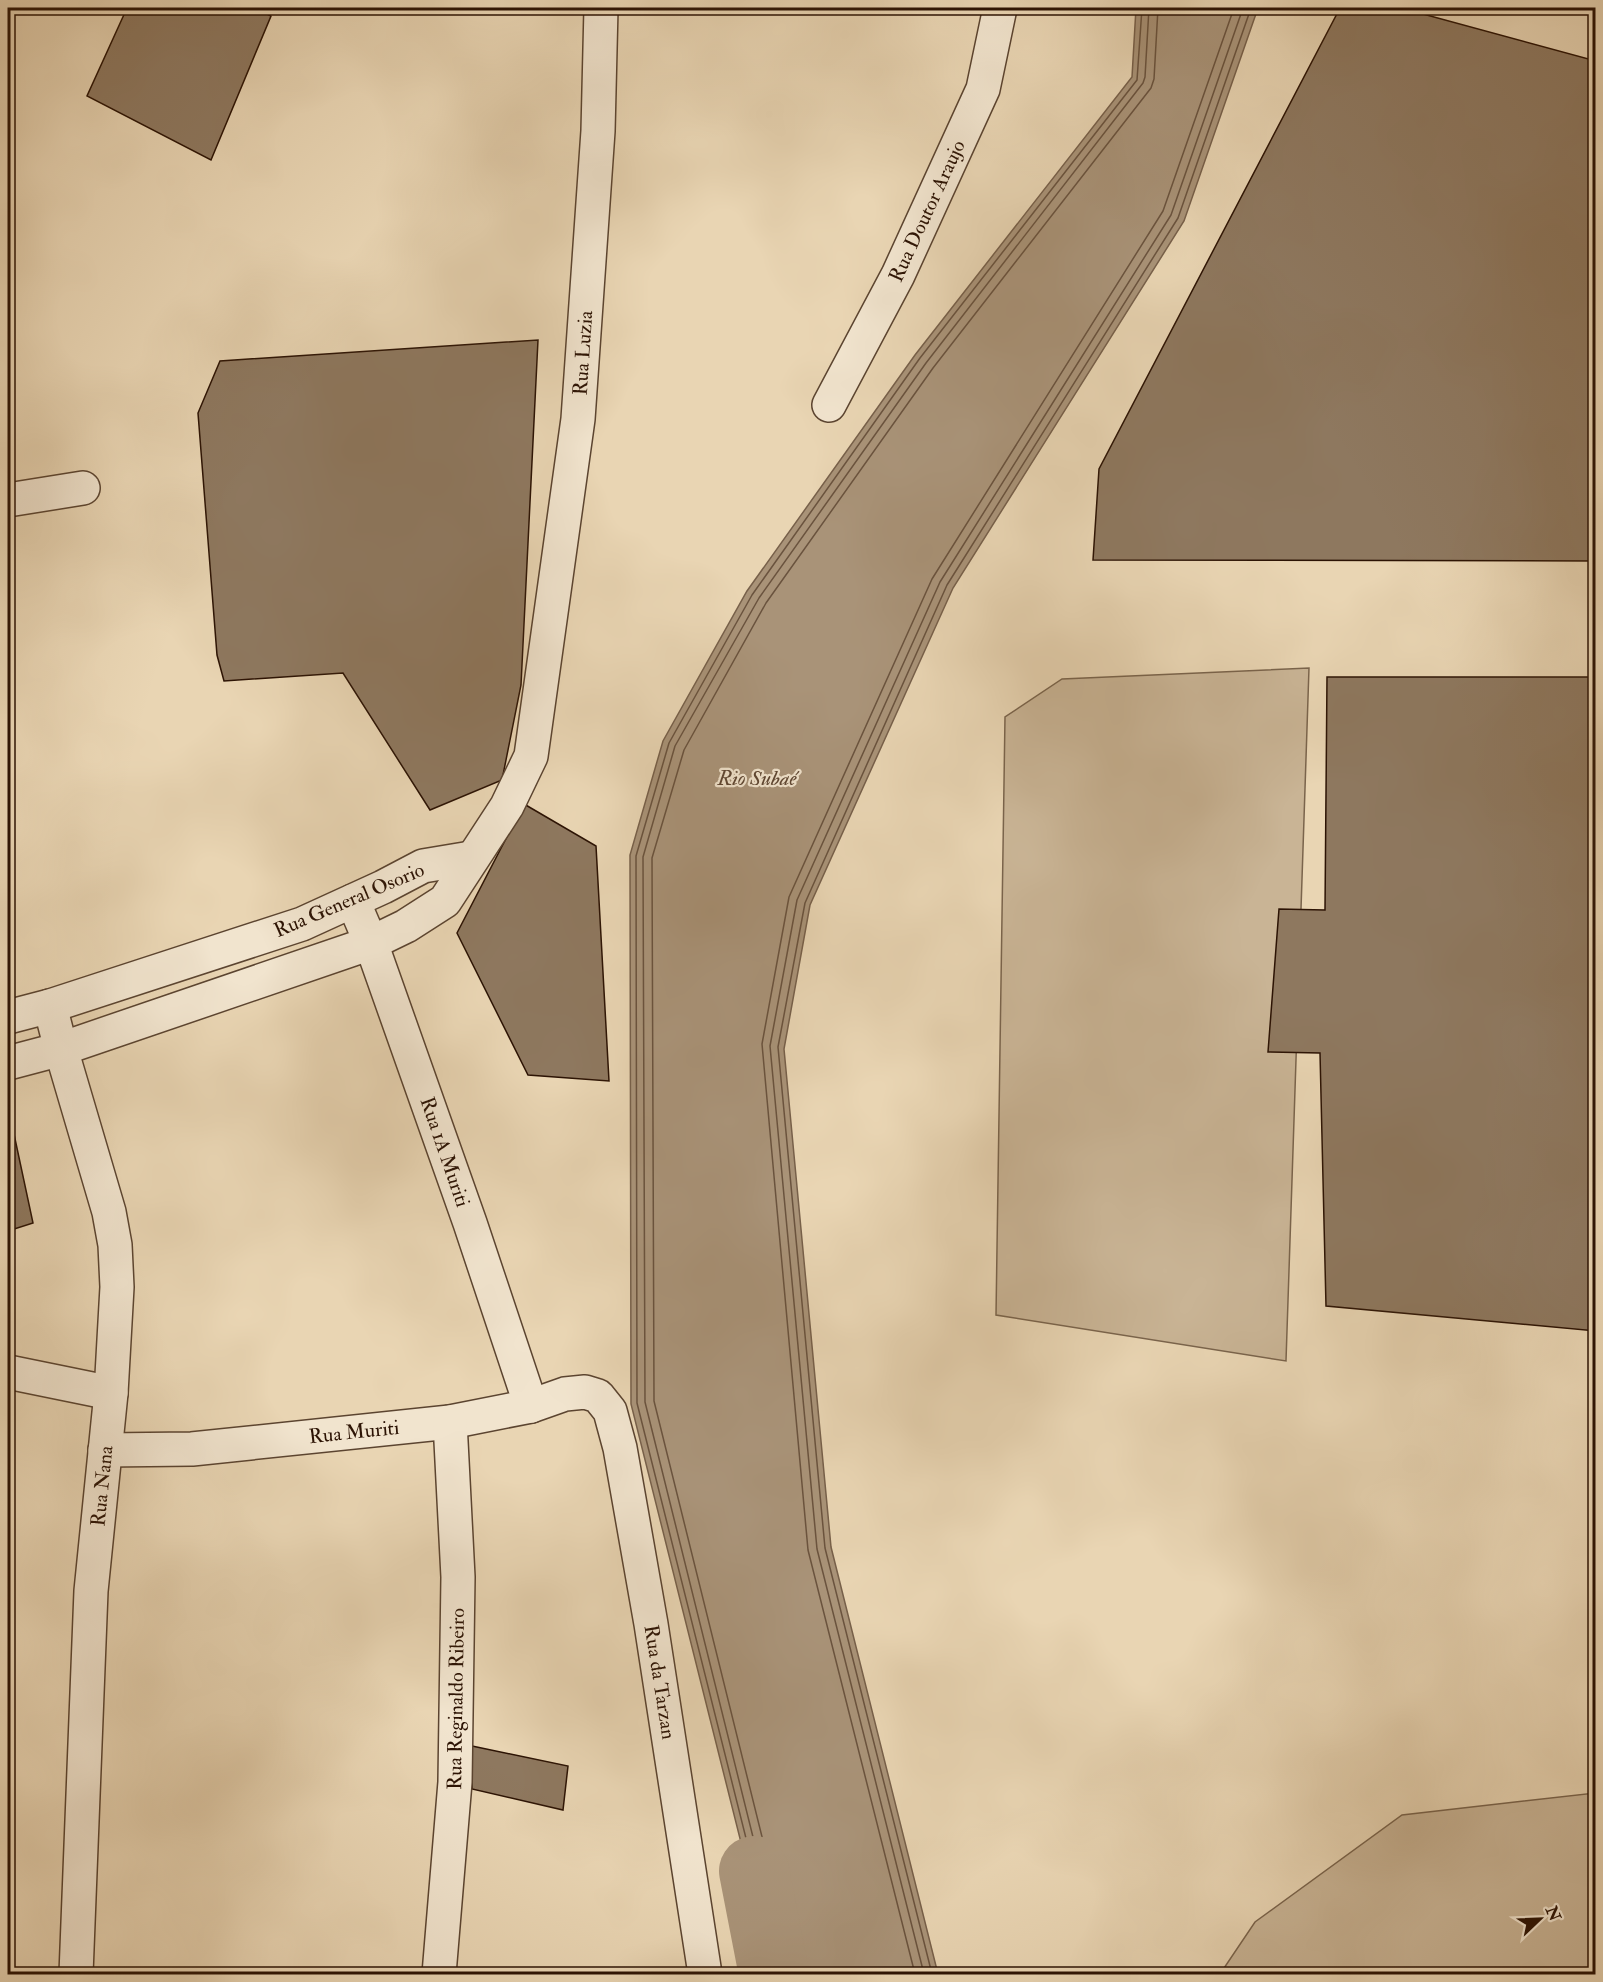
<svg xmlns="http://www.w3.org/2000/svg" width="1603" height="1982" viewBox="0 0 1603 1982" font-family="'IM FELL Double Pica',serif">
<rect width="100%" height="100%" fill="#e9d5b3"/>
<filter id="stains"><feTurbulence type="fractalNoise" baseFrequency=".00333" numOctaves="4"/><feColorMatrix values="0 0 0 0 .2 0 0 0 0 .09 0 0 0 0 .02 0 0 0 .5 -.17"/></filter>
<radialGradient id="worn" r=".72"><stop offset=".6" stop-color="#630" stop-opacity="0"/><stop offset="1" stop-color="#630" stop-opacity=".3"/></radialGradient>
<g fill="#c9b495" stroke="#7a644c" stroke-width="1.5">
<polygon points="1309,668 1286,1361 996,1315 1005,717 1062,679"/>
<polygon points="1595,1793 1595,1974 1220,1974 1255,1922 1402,1815"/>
</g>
<polygon fill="#a99378" stroke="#77604a" stroke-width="1.5" points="1136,8 1258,8 1184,221 953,588 810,905 784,1049 831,1547 938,1974 774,1974 631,1404 630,855 663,741 747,591 915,355 1132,77"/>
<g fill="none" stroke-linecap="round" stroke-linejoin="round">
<g stroke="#6a533e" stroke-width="1.5">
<polyline points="780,1974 637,1403 636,856 669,743 752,595 920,358 1137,80 1142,8"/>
<polyline points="787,1974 645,1402 643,857 675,746 759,598 926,363 1143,83 1145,77 1149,8"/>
<polyline points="796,1974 654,1401 652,858 684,750 766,603 933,368 1151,88 1154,79 1158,8"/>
<polyline points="915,1974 808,1550 762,1044 789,897 932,579 1163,211 1234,8"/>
<polyline points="924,1974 817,1549 770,1046 797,900 940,582 1171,215 1243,8"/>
<polyline points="932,1974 825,1548 778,1047 805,903 947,585 1178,218 1251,8"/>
</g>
<polyline stroke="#a99378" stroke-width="70" points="754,1871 774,1974"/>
</g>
<g fill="#8e785f" stroke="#2c1304" stroke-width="1.5">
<polygon points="127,8 255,8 271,16 211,160 87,96"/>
<polygon points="1340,8 1401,8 1596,61 1596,561 1093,560 1099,469"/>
<polygon points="538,340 521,685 502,780 430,810 343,673 224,681 217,655 198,413 220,361"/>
<polygon points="1327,677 1596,677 1596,1331 1326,1306 1320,1053 1268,1052 1279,909 1325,910"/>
<polygon points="524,804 596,846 609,1081 528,1075 457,933"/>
<polygon points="8,1106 33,1223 8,1231"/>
<polygon points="472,1746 568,1766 563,1810 472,1789"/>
</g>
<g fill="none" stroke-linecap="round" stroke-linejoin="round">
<defs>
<g id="minor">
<polyline points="829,405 898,275 983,89 1000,8"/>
<polyline points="8,500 83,488"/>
<polyline points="353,901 371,943 470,1223 531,1406"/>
<polyline points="50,1006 61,1049 109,1212 115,1245 117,1287 111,1393 91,1591 76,1974"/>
<polyline points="8,1017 50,1006 302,924 383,887 423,866 471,858"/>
<polyline points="8,1063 61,1049 371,943 406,926 445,901 507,806 531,756 578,419 598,131 601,8"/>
<polyline points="8,1372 111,1393"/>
<polyline points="105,1450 192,1449 450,1422 531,1406 565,1394 585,1392 598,1396 610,1411 620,1448 651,1624 705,1974"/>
<polyline points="439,1974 455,1782 458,1577 450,1422"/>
</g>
</defs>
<use href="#minor" stroke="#5b4430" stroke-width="36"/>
<use href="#minor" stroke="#f1e4ce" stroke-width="33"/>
</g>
<g text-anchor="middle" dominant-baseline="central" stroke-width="4.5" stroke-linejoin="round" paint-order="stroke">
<g font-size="20" fill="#2c1304" stroke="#f1e4ce">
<text transform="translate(927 211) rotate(-65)">Rua Doutor Araujo</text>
<text transform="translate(583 353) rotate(-86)">Rua Luzia</text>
<text transform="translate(349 900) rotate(-23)">Rua General Osorio</text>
<text transform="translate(445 1152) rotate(71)">Rua 1A Muriti</text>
<text transform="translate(354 1432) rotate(-6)">Rua Muriti</text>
<text transform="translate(102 1486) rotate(-84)">Rua Nana</text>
<text transform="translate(660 1682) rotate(81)">Rua da Tarzan</text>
<text transform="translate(456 1699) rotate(-89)">Rua Reginaldo Ribeiro</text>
</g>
<g font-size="21" font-style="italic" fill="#5e4632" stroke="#f1e4ce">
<text x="757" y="778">Rio Subaé</text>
</g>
</g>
<rect width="1603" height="1982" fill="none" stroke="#e9d5b3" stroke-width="30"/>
<rect x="9" y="9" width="1585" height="1964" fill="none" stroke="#2c1304" stroke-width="3"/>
<rect x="15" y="15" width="1573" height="1952" fill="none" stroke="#2c1304" stroke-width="1.5"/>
<g transform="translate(1540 1919) rotate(67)" stroke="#f1e4ce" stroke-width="4.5" paint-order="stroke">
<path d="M0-4.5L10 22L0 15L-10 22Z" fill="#2c1304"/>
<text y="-9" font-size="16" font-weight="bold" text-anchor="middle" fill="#2c1304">N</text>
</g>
<rect width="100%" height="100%" filter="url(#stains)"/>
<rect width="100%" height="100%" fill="url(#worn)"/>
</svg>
